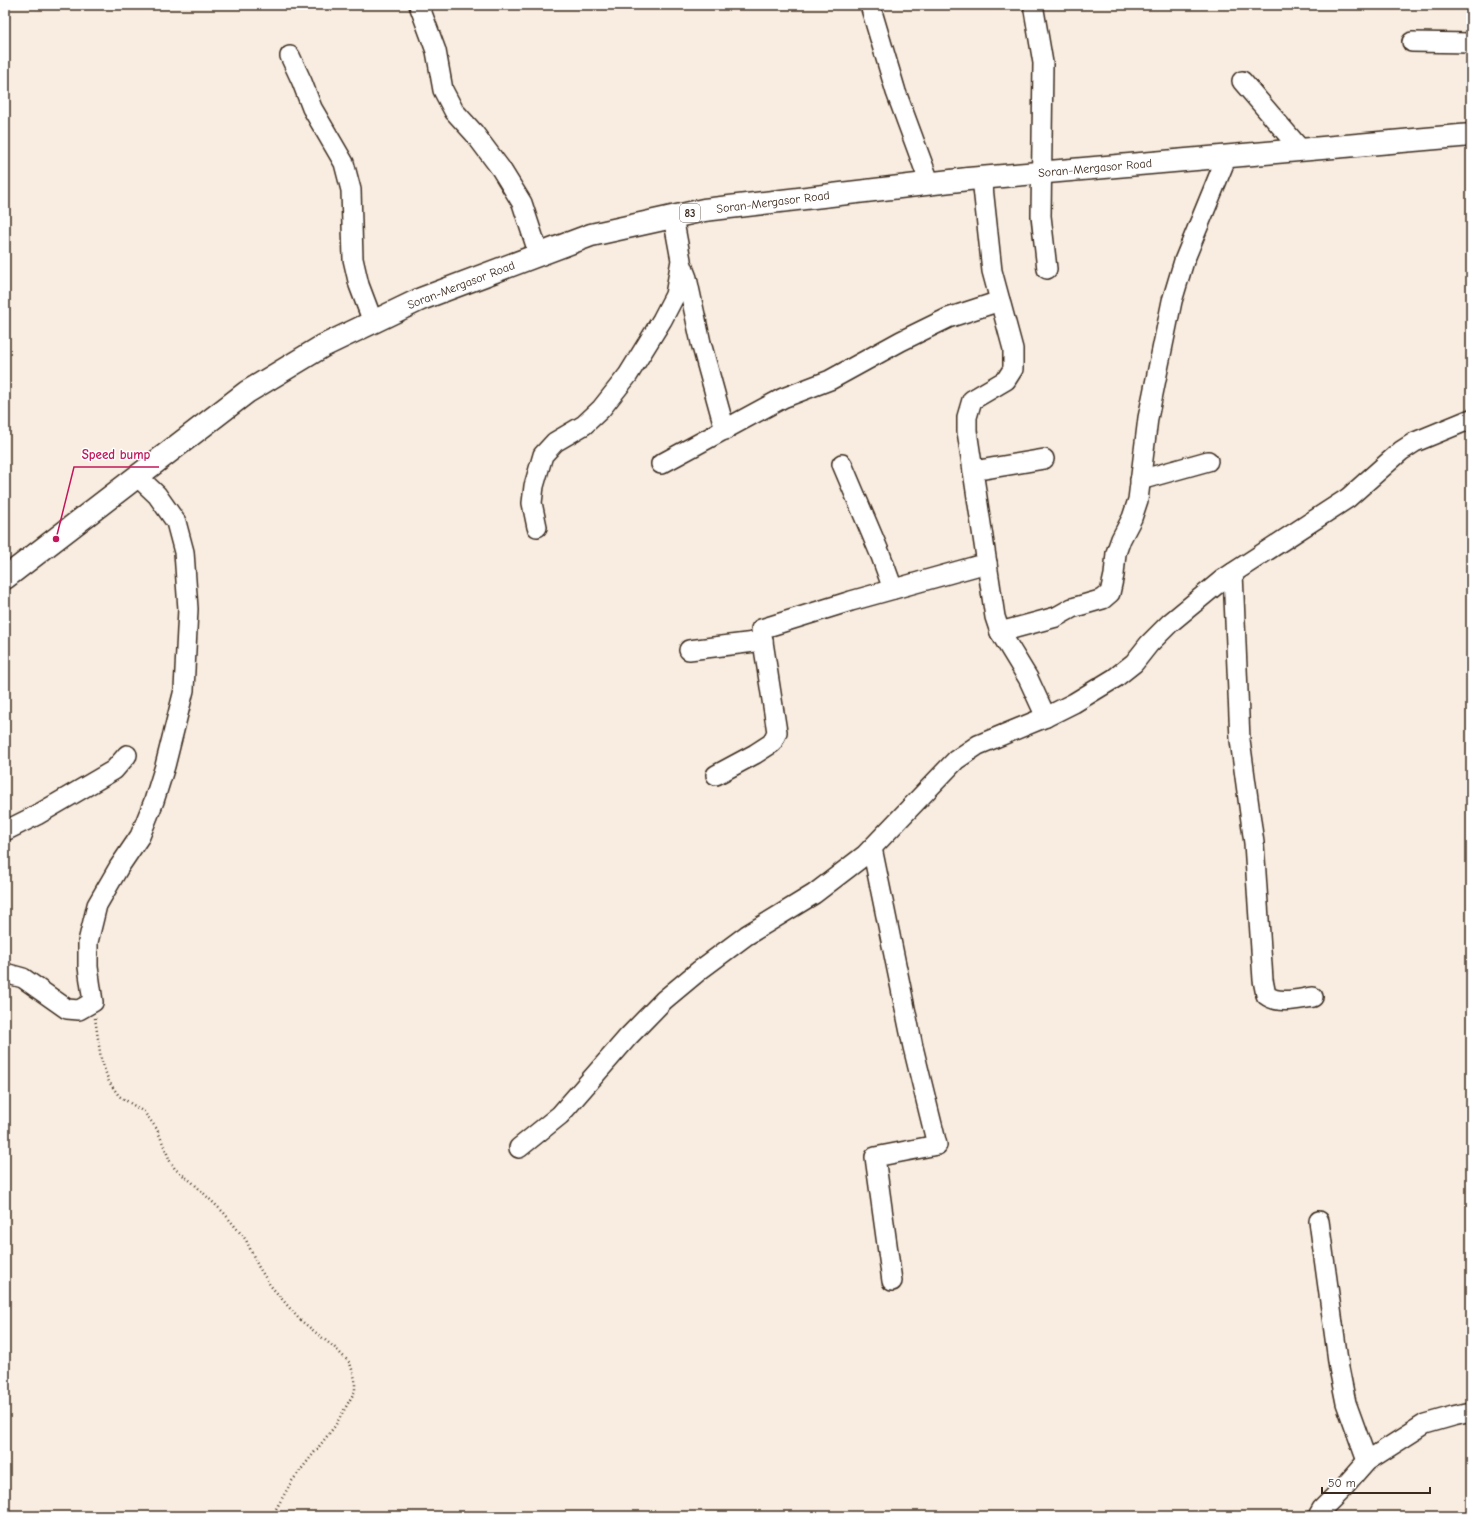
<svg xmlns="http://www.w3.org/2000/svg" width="1476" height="1521" viewBox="0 0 1476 1521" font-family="'Comic Neue',sans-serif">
<rect width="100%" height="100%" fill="#f8ede0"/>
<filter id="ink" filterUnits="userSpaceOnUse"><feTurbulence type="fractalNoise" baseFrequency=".025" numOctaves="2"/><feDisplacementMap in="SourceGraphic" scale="8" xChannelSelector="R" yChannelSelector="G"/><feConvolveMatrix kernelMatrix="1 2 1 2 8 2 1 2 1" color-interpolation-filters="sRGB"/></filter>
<g filter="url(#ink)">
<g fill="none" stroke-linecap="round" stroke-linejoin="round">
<defs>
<g id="minor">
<polyline points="419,5 436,51 443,90 454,111 474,133 501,169 522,203 539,255"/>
<polyline points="870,5 896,92 930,184"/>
<polyline points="1034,10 1043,63 1041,216 1047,269"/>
<polyline points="1412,42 1471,43"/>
<polyline points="290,56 302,82 312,108 344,163 351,190 353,259 359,285 373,322"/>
<polyline points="1242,81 1301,150"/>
<polyline points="982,178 992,271 1013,349 1013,369 1006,380 972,400 967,417 967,431 995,617 1000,632 1028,678 1046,717"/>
<polyline points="682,265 687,278 701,343 725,430"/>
<polyline points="661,464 783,398 830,380 901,341 948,318 1000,301"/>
<polyline points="842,464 881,556 893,589"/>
<polyline points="973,471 1044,459"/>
<polyline points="1140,480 1208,461"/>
<polyline points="537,527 532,503 534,486 543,455 555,442 584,425 601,409 628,375 662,320 675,295 681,260 673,217"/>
<path d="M1233,573L1240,740L1254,843L1263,980L1266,995C1279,1005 1298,999 1313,997"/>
<polyline points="1000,632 1056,617 1072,608 1103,599 1110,593 1114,575 1116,553 1121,539 1132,518 1138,500 1148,418 1172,301 1184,261 1227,156"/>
<polyline points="689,650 763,641"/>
<polyline points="716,775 755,754 772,743 777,732 761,629 851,601 987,563"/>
<polyline points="5,831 37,815 114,770 127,755"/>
<polyline points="872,848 913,1047 937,1145 875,1157 892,1281"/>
<polyline points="5,973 23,978 67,1009 79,1010 93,1002 88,967 88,942 97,905 119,867 140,836 154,801 165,766 184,690 188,609 184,552 176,522 157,495 138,477"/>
<polyline points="519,1148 560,1115 628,1037 664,1000 700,970 747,935 814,894 865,855 956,760 978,745 1046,717 1074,703 1115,678 1134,663 1149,644 1170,623 1222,580 1348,498 1401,451 1415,442 1471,419"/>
<polyline points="1319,1221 1339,1368 1346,1403 1367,1461"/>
<polyline points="1318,1516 1322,1509 1345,1486 1367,1461 1425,1424 1453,1416 1471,1412"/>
</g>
<polyline id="major" points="5,578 247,392 323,346 421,299 591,235 704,210 968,179 1471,135"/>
</defs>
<use href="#minor" stroke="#3b2a1e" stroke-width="22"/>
<use href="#major" stroke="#3b2a1e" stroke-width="25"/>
<polyline stroke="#3b2a1e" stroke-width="2.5" stroke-dasharray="1 3" stroke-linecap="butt" points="95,1018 101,1059 109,1082 119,1096 144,1112 157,1129 170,1161 175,1169 192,1182 224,1213 246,1240 258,1266 270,1285 299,1319 335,1348 350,1363 355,1379 355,1391 335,1426 292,1481 272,1516"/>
<use href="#minor" stroke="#fff" stroke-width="19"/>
<use href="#major" stroke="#fff" stroke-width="22"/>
</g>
</g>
<g text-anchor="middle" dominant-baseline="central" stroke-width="3" stroke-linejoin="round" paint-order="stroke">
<rect fill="#fff" stroke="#766a62" stroke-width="1" x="680" y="204" width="20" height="18" rx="3"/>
<g font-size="11" font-weight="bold" fill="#3b2a1e">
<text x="690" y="213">83</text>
</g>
<g font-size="12" fill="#3b2a1e" stroke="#fff">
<text transform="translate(1095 168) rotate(-5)">Soran-Mergasor Road</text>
<text transform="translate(773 202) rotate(-7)">Soran-Mergasor Road</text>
<text transform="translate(461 285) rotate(-21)">Soran-Mergasor Road</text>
</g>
</g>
<path fill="none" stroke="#c2185b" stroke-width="1.5" d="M56 539L74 467H159"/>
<circle fill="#c2185b" stroke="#fff" stroke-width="1.5" cx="56" cy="539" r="4"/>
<g font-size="13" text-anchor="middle" font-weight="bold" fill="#c2185b" stroke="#fff" stroke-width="3" stroke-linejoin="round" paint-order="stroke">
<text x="116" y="459">Speed bump</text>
</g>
<rect width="1476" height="1521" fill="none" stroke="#fff" stroke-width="20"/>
<rect x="10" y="10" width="1456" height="1501" fill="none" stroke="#3b2a1e" stroke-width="1.5" filter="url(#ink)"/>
<path d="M1322 1487v6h108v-6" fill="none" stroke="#3b2a1e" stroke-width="2"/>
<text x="1328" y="1487" font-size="12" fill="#3b2a1e" stroke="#ffffff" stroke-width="3" paint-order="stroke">50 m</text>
</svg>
